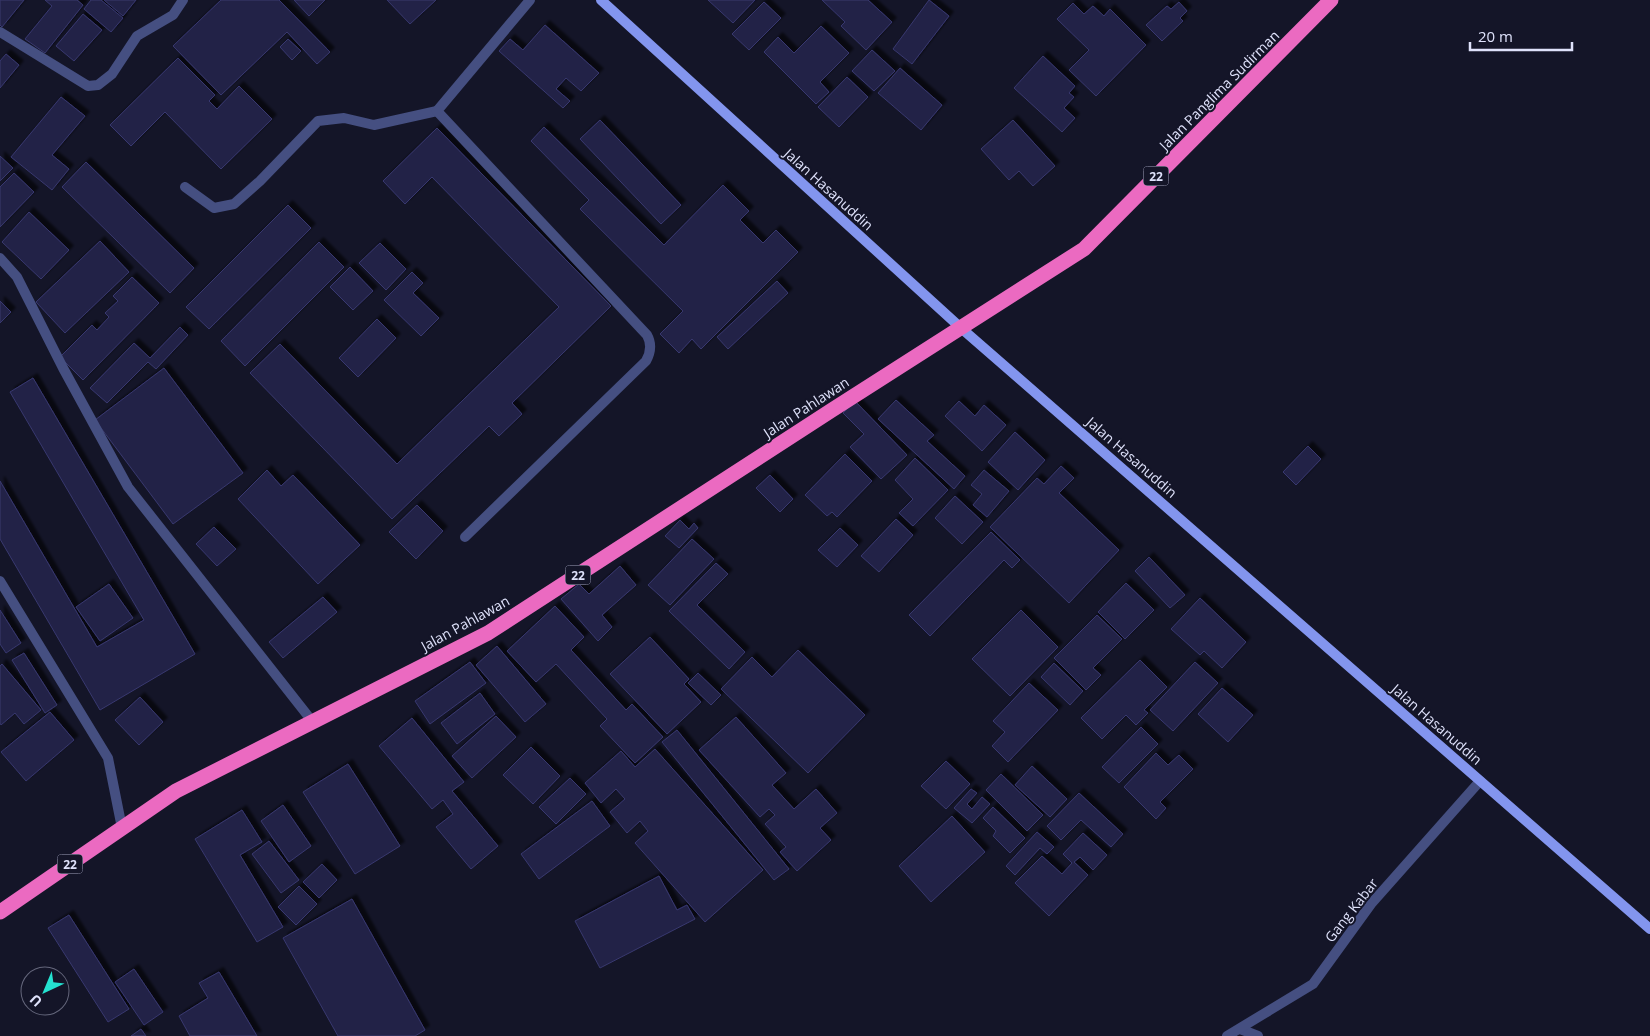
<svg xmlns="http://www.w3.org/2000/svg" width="1650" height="1036" viewBox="0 0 1650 1036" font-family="'Open Sans',sans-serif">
<defs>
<filter id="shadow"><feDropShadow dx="4.5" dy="-4.5" stdDeviation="1" flood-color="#0009"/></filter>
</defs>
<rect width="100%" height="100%" fill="#141528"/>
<g fill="#232347" stroke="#38386f" filter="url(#shadow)">
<polygon points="0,0 24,0 2,27 0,25"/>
<polygon points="45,0 77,0 83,5 45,53 25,39 52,6"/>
<polygon points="91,0 101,0 123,18 111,32 84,9"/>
<polygon points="104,0 136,0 123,16"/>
<polygon points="221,0 279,0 330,52 317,64 287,32 221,95 173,46"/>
<polygon points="294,0 325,0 309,16"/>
<polygon points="387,0 436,0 410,24"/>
<polygon points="708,0 755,0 733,23"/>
<polygon points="822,0 868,0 892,22 866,50 841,26 845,22"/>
<polygon points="929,0 949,16 912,64 893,49"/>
<polygon points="764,2 781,18 749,50 732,34"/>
<polygon points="1179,2 1187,11 1180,18 1183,21 1162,41 1146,25 1167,6 1171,9"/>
<polygon points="1073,3 1084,14 1093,6 1104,16 1110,9 1146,45 1096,96 1069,70 1089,50 1057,19"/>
<polygon points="83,14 102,30 74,61 56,46"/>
<polygon points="545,25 599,73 581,91 566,78 556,89 570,101 563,108 499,51 510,39 523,50"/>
<polygon points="821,26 849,53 820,82 829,92 816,104 764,52 778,37 794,53"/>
<polygon points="288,39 301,51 292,60 280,47"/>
<polygon points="872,50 895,71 874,91 852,71"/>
<polygon points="6,54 19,65 0,88 0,61"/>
<polygon points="1043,56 1075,86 1069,93 1074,97 1064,108 1075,118 1062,132 1014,88"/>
<polygon points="178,58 215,95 209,101 217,109 239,86 272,119 221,169 165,112 131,146 110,125"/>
<polygon points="900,68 942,105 921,130 878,93"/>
<polygon points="847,77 868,97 839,127 818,107"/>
<polygon points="61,97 85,116 52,155 69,169 52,190 11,157"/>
<polygon points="600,120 681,205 661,224 580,139"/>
<polygon points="1013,120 1055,166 1033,186 1019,171 1009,180 981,149"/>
<polygon points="544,127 664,245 723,185 749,211 740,220 763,243 776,230 798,252 701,349 692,339 679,353 660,334 683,311 580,209 589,200 531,141"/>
<polygon points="437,128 611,306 512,403 522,414 499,436 489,426 392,519 250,373 280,344 397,464 559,307 432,177 405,204 383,181"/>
<polygon points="0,156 13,168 0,181"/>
<polygon points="86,162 194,268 170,293 62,187"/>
<polygon points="14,173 34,192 0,227 0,187"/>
<polygon points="288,205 311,228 209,329 186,307"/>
<polygon points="29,212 69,250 41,279 2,242"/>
<polygon points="100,241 129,272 65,333 36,302"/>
<polygon points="319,242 344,267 245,366 221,341"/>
<polygon points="380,243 406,269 386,290 359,263"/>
<polygon points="350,267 373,291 353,310 330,287"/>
<polygon points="412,272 423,283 413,293 439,318 421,336 384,300"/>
<polygon points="132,277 159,303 83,380 60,357 92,325 97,330 109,317 105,313 118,301 113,296"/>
<polygon points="777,281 788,293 728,349 717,337"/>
<polygon points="0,301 11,312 0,323"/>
<polygon points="377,319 396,338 358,377 339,358"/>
<polygon points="180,327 188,335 156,369 148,362 107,403 90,388 134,343 150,358"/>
<polygon points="164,368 243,473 173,524 95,420"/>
<polygon points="33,378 195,654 100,710 0,539 0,481 97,647 144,620 10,392"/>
<polygon points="896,400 934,435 927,441 965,476 954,489 878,419"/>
<polygon points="855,401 907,455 881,479 850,447 864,434 843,413"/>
<polygon points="959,401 975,416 984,405 1006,425 982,451 945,416"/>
<polygon points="1015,432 1045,460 1018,490 988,462"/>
<polygon points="1308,446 1321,459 1296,485 1283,472"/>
<polygon points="845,454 872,481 837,517 832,512 827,516 805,495"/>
<polygon points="915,458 948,490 913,526 899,513 913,499 895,480"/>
<polygon points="1061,466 1074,478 1059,493 1119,550 1069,603 990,527 1037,478 1044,484"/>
<polygon points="267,470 281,486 293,475 360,545 318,584 238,499"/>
<polygon points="984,470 1009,491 987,517 973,505 982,494 971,485"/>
<polygon points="770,475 793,499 780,512 756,488"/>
<polygon points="955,496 983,522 962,544 935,518"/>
<polygon points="417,505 443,531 416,559 389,532"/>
<polygon points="896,519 913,535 879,572 861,556"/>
<polygon points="680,520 689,529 694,523 698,528 679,548 665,536"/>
<polygon points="214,527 236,549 217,566 196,544"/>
<polygon points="840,528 858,545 837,567 818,550"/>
<polygon points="991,532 1020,560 1012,568 1004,560 930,636 909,615"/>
<polygon points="692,539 714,559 670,605 648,585"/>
<polygon points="1149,557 1185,595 1170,608 1135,571"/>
<polygon points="716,563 728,574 697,605 745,652 729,669 669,611"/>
<polygon points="620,566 636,585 602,615 612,627 598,641 561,599 579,584 589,594"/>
<polygon points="1126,583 1154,610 1125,639 1098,612"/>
<polygon points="109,584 133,618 100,641 76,607"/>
<polygon points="323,597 337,612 283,658 269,642"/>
<polygon points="1200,598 1246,642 1222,668 1204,651 1200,655 1171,629"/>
<polygon points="555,606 584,637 571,650 626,710 632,704 663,737 635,763 600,726 607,719 556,664 536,682 507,651"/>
<polygon points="0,610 21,643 6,653 0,644"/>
<polygon points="1021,610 1058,647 1010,696 972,659"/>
<polygon points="1097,615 1122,639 1093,668 1101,675 1086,690 1054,658"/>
<polygon points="650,637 689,679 684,684 701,702 667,734 610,674"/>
<polygon points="497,646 546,704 525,722 476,665"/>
<polygon points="798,650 865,715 808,773 721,689 752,657 772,677"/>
<polygon points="24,653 57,705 45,713 12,660"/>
<polygon points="1140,660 1167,687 1144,710 1148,713 1136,725 1126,715 1102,739 1081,718"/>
<polygon points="470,662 486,683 430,724 415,701"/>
<polygon points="1195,662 1218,683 1173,731 1150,710"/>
<polygon points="1054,663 1083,691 1070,705 1041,677"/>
<polygon points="2,664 41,710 24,724 15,713 1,725 0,723 0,666"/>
<polygon points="698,673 721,695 711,705 688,683"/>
<polygon points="1029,683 1058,710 1008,762 992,746 1005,732 993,721"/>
<polygon points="1222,688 1253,715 1228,742 1198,714"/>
<polygon points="480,693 495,714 457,744 441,723"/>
<polygon points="140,697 163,722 139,745 115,720"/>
<polygon points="50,712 74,740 26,781 1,752"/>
<polygon points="496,716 516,737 472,778 452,756"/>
<polygon points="736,717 786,773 772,785 794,809 816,789 837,813 820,828 831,840 797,871 780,852 786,847 765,824 775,815 769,809 760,817 699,750"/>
<polygon points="412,718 464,782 452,791 498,846 471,869 436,827 453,814 443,800 432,809 379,746"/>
<polygon points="1141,727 1158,744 1119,783 1102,767"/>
<polygon points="677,730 789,869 774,880 662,742"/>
<polygon points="531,747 560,776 533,804 503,775"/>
<polygon points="655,749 763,870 705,922 635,843 648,831 640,821 627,833 610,812 625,799 616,789 601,803 585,783 621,751 635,767"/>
<polygon points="1156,753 1168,765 1179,755 1193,769 1160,802 1166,808 1156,819 1124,787"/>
<polygon points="946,761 970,784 946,809 921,786"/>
<polygon points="348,764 400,846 355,874 303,792"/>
<polygon points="1032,766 1067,799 1050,817 1015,785"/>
<polygon points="1001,774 1043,815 1027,831 986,790"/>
<polygon points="570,778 586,794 556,824 539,807"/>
<polygon points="971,789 977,793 967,804 972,809 982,797 990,804 972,823 954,808"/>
<polygon points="1079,793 1123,834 1111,847 1081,820 1061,840 1047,826"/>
<polygon points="592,801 610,826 539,879 521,854"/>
<polygon points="283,805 311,846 289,862 261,821"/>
<polygon points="993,807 1025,838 1010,853 993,836 996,831 983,818"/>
<polygon points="242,810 262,842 240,855 283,927 257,942 195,839"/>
<polygon points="952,816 985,852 931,902 899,866"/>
<polygon points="1037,832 1054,847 1047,854 1040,848 1015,875 1006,866"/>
<polygon points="1083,833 1107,855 1093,870 1080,857 1074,862 1088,875 1049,916 1015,883 1042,856 1062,874 1072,863 1063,854"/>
<polygon points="269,841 299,880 281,893 252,854"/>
<polygon points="322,864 337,880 319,898 303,882"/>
<polygon points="659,876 677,910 687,905 695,919 600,968 575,921"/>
<polygon points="299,886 317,904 296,925 278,907"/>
<polygon points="352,899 425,1030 415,1036 338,1036 283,938"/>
<polygon points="69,915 129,1009 108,1022 48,928"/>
<polygon points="134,969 163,1012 144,1025 115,982"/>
<polygon points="219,972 257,1036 190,1036 179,1016 208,998 199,983"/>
<polygon points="141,1029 146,1036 131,1036"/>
</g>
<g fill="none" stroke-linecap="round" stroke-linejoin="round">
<g stroke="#454f81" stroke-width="10">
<polyline points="185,187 214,208 234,204 260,181 318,121 344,118 374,125 437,111"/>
<path d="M465,537L646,361C651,352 652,344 647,335L437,111L530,0"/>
</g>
<g stroke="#454f81" stroke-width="10">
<polyline points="0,32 88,86 98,85 112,74 137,36 173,15 183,0"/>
<polyline points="0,258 17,277 63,368 128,487 312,721"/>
<polyline points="0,581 108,758 122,828"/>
<polyline points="1240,1029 1258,1036"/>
<polyline points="1227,1036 1313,984 1371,904 1480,781"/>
</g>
<polyline stroke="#8395ee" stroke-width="10" points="601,0 961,328 1650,929"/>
<polyline stroke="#eb6ac1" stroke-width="15" points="0,912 176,791 488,633 832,410 1084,249 1331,0"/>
</g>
<g text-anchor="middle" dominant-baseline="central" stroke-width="4" stroke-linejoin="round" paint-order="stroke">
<g fill="#141528" stroke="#a2a4bc" stroke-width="1">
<rect x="1143.5" y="166.5" width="25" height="19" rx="4"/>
<rect x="565.5" y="565.5" width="25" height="19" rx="4"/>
<rect x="57.5" y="854.5" width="25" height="19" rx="4"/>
</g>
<g font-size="12" font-weight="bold" fill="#dfe2fb">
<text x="1156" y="176">22</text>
<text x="578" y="575">22</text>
<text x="70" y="864">22</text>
</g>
<g font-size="14" fill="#dfe2fb" stroke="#141528">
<text transform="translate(1219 90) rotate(-45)">Jalan Panglima Sudirman</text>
<text transform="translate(829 189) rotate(42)">Jalan Hasanuddin</text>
<text transform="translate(806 407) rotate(-33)">Jalan Pahlawan</text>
<text transform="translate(1132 457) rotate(41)">Jalan Hasanuddin</text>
<text transform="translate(465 623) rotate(-29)">Jalan Pahlawan</text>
<text transform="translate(1437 724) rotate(41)">Jalan Hasanuddin</text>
<text transform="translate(1351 910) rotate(-52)">Gang Kabar</text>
</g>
</g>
<g transform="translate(45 991) rotate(224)"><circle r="24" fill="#141528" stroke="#65677c"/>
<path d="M0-4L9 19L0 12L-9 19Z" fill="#24e2d0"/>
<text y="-8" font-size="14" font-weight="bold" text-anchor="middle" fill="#dfe2fb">U</text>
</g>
<path d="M1470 42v8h102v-8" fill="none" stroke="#dfe2fb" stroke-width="2.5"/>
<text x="1478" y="42" font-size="15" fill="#dfe2fb" stroke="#141528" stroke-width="4" paint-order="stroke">20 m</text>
</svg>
